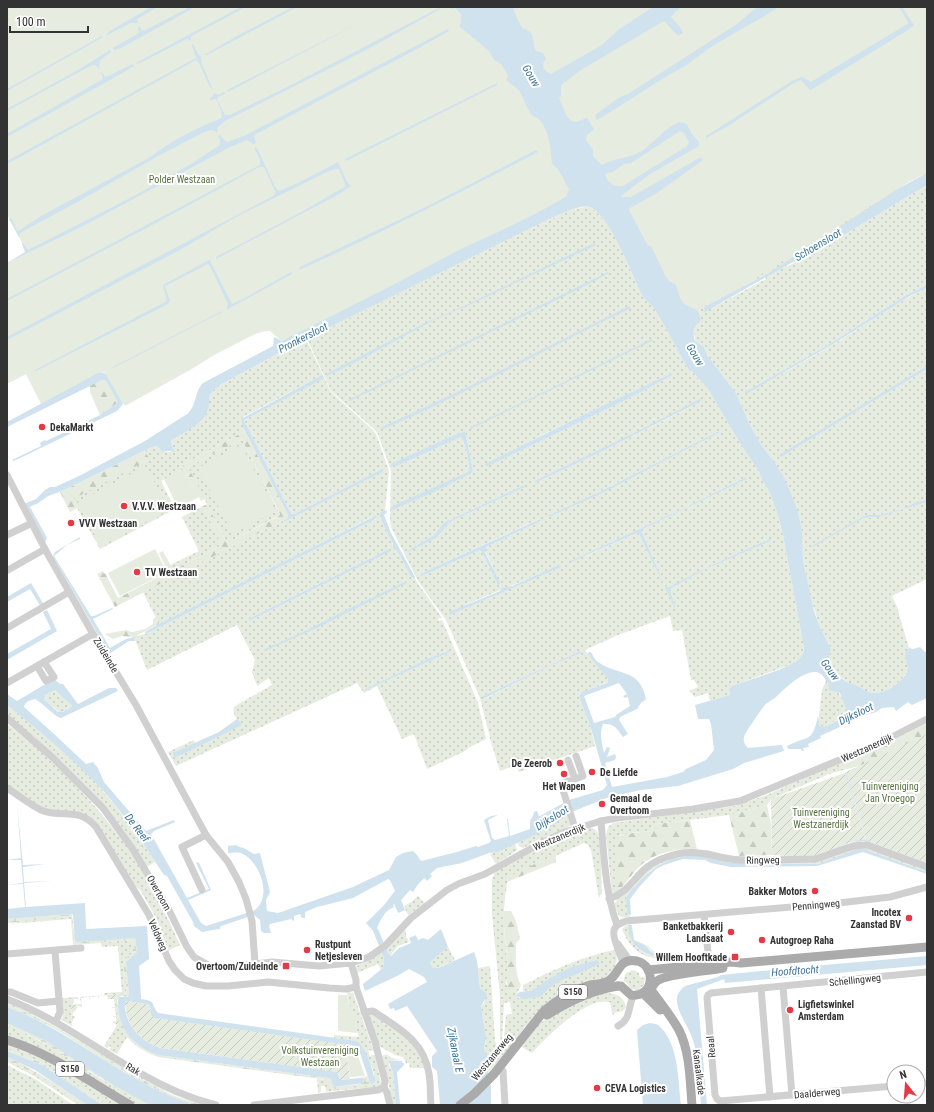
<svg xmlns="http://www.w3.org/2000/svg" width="934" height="1112" viewBox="0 0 934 1112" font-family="'Roboto Condensed',sans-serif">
<defs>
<pattern id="grass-dots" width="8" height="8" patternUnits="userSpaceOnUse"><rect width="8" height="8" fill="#e6ecdf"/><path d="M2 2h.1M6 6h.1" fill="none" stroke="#c6cbc0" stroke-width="1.8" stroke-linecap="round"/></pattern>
<pattern id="forest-firs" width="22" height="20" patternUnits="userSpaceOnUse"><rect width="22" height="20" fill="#e6ecdf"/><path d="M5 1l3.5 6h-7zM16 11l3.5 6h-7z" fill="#c6cbc0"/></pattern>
<pattern id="wetland-marsh" width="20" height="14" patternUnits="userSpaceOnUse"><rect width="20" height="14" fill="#e6ecdf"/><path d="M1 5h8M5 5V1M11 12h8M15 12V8" fill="none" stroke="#c6cbc0"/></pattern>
<pattern id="garden-furrows" width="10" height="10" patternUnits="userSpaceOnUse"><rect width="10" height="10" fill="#e6ecdf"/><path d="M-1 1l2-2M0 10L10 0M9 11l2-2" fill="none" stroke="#c6cbc0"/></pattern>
</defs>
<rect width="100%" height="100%" fill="#fff"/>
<g fill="url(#grass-dots)" fill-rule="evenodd">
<path d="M927,7V173L906,183L782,269L814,253L927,185V285L906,295L828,345L745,392C779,376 811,358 842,339C871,321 897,302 927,288V366L781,457L927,369V500L916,502L905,508L879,515H866L813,547L864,518L879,517L927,502V579L892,596L897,607L909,648C902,655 909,662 907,671C905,676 899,682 895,685C890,689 882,693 875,693C861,693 832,675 829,661C828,657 830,653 831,649L820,627L810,596L803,561L802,530L798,512L773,460L762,446L750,425L736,393L707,355L704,347L695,341L694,331L696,324L694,308ZM765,275L766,279L712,308L704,307Z"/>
<path d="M586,206C613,214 629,273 643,297C647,302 652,305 655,310C667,329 677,350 688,369L693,372L708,389L738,440L759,472L763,482L768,489L777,512L783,535L804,648L802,656L795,663L732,686L729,691L730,695L710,701L708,693L695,697L689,691L698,687L694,680H691L682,630L673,631L670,616L618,635L585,650L608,679V682L588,690L579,697L590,725L595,746L519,772L516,765L500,771L491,742L480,698L446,620L418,581L391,527L390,521L391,471L378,434L374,429L331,391L308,341L309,337L535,226L559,215ZM672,373L673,375L630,398L493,464L485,465L548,432ZM700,402L599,453L535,483L534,481ZM465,431L473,470L472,473L396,509L421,494L468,472C471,466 465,443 461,437L397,466L396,462L447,438ZM719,431V433C663,462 607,491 549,517V515L599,492ZM746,477L747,479L641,530L663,582H662L639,534L637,533L588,555L570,561L680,510ZM524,485L525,487L450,522L435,538L408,552L407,551L434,535L450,520ZM539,519L541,521L539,522L486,547L485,551L492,565L498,586L483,554L480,550L422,576H420L421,574L428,570ZM771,540V541L706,569L672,588L670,590L676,609H675L666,586L669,588L716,563ZM558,566L560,567L450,615L467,604ZM580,651L581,653L550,666L484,699L483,696Z"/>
<path d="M306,339L331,392L373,430L376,434L389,471L385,510L380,513L379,515L391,539L393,546L399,554L411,577L415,579L440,615L442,618H439L438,621L442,620L478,703L486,739L468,748L465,751L427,769L414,734L402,739L377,686L364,693L357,683L176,766L168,752L194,740L195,743L172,753L175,758L241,725C237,720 231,712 235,706L272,685L269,678L257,686L252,672L255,660L237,625L147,670L134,637H130L146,634L376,519L372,517L162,624H159L143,592L284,520V522L383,471L382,469L376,472L294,514H292L289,510L244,420L286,397L322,375L245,416L241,419L245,431L183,465L184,469L161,481L175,509L100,549L72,499L149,459L144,451L152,447L157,446L162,452H175L171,443L172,440L202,420C210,411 206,397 215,388ZM387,550L390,551L249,621L248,619ZM446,651L450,652L364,691L365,689Z"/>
<polygon points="242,439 280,515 227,543 188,467"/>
<polygon points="203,506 222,545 174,570 170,565 199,551 182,517"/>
<path d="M826,681H828C837,690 847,701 846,714L829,725L820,727L818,724L822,690Z"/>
<polygon points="55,690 72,706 63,712 59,712 44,699 47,693"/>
<path d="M7,705C35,727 63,750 88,775C114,801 135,831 155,862L147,867L117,821L98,800L53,754L34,737L7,715Z"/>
<path d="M7,724C49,756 87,794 119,836C125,844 132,852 137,861C153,888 167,916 180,945L167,951L157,921L153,912L140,890L131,883L91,820L51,811L39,806L7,785Z"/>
<polygon points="848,758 843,770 829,774 778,796 771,799 767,805 729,815 655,824 653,826 652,831 630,833 620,835 616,849 617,879 615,894 612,893 606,835 608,827 613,823 735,806 767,795"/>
<path d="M569,813C572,819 573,824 566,829L523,848L519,846L518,843L543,830Z"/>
<path d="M589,827C592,828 595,828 597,832C602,843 601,879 602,893L599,898L591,850L588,845L584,843L508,877C506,892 503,907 504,923C504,943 510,963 506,984L513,991L521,985L516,995L518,998L540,997C551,980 576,973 594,967L596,960L571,967L533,990L523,991V985C553,970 582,956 615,950C619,961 615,969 608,977L525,1027L502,1058L489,1072L488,1068L490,1067V1065H488L484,1049L486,1042L481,1006L484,1003L486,994L480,988L478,968L490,966L495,1040L499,1055L503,1048L506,1015L512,1014L510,1002L504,1003L502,1041L500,1040V996L492,914V880L494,874L497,869L544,845Z"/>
<polygon points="515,844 517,850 515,852 496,864 490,854"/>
<path d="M860,846L927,868V872L864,849L818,864L732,863C721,863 710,856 699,856C671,856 655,863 637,884C633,888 628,893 626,898L629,915L631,917L634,916V918L629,919V917H623L619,916L614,904L617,900V898L655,863L684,853L736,861Z"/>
<polygon points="418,896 425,903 408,915 404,906 411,902"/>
<polygon points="71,917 74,940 75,943 92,943 133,940 135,951 126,958 123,962 127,995 122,994 104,995 104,993 122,992 118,946 102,947 101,943 73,945 71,919 7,924 40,919"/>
<path d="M627,925H632V926L628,927C634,942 635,952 653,956L651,950L639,942C648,945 654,950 658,958C640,958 628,945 622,929Z"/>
<polygon points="404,929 406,931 406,936 409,942 398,946 390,956 386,950 387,949 387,947"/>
<polygon points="448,947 455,960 437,968 433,968 430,962"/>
<path d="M382,951L384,953L383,968L381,970L378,964L357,973L356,967C365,959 372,962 382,951Z"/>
<polygon points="632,970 638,972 641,978 645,977 644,985 638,990 631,989 626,982 623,983 625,974"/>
<path d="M350,991L351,993H352V992L353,993L374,1051L368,1050L370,1057L371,1055H375L381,1083L379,1086L376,1087L322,1092L326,1091L325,1086H321V1092L318,1093L317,1079L328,1080L337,1090L374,1084C377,1069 365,1053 357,1041L334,1038V1035L359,1037L355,1024L337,1009L349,1005L347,992Z"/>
<path d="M603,993C615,993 623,995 626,1007L623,1011L614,1013V1015L612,1014L610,1002C607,1002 603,1001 600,1002C579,1005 545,1038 532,1053L522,1047C530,1030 551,1011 570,1004C581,1000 592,997 603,993Z"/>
<polygon points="77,997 78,999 74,999 73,1005 71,1005 72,1026 61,1020 63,1016 61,998"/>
<polygon points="7,1002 33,1013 206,1105 196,1104 154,1086 117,1065 50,1023 7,1004"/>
<polygon points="370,1013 411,1039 426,1068 410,1068 409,1063 406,1063 403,1057 395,1055 379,1046 369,1014"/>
<polygon points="119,1022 127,1037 117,1054 109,1050 111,1047 109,1046 108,1049 104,1046"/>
<path d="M7,1025C57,1046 98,1081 147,1105H137L7,1036Z"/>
<polygon points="7,1044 46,1059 124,1105 107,1105 42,1063 7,1049"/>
<polygon points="386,1054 394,1059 402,1060 390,1061 389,1066 393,1072 396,1105 392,1105 389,1085 382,1056"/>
<polygon points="7,1060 39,1076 82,1105 78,1105 34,1076 7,1062"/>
<polygon points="7,1065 35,1079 73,1105 67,1104 7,1105"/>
</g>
<g fill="url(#forest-firs)">
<polygon points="102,380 105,380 117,400 116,404 100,415 90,392 90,385"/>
<polygon points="245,431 288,515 288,518 115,607 97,574 103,571 104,574 105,573 118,598 168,572 159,553 163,551 172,568 174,570 222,545 203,506 207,504 227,543 279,516 280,514 242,439 188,467 205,499 201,501 184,469 183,465"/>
<polygon points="144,451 150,459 73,499 77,508 70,512 60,492"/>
<polygon points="156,617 159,624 134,637 122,636 113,639 105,634 126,630 132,632 145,629 153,624 153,619"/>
<polygon points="927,723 927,734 867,764 843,770 848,758 884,745"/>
<polygon points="767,805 771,824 772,855 739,856 729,815"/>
<path d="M690,820L697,849C675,848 651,853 636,870C629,878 623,887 615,894C616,880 613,848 618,837L624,834L652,831L653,826L655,824Z"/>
<polygon points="556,854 556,862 507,882 508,877"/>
<path d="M504,911H511L516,921L520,939L516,943C516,956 514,972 521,985L513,991L509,992C505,981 508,970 507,958C506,942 503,927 504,911Z"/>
</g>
<g fill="url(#wetland-marsh)">
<path d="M72,914L75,940L135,938L137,952L126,962L129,995L127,997L121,996L117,1000C119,1025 132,1048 158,1055L329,1078L331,1079L333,1086L336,1087L359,1084L363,1082L362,1078L349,1079L366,1077L367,1075L370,1083H374V1085L337,1090L331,1087L328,1080L158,1057C141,1051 123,1039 118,1020C116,1013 116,1005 115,998L118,994L122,993L125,995L127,994L123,962L126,958L135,951L133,940L92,943H75L74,940L71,917L7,923V919Z"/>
<path d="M7,1004L49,1023L141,1079L172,1095L200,1105C188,1105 176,1099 165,1094C129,1077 96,1054 62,1033C45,1023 26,1014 7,1007Z"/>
<polygon points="7,1023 46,1041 115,1086 152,1105 147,1105 123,1093 101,1078 37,1039 7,1025"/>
<polygon points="7,1049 42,1063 107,1105 102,1105 42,1065 7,1051"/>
<path d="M7,1057C36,1070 61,1088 87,1105H82L39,1076L7,1060Z"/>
</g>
<g fill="#e6ecdf">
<polygon points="7,7 927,7 927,172 907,183 738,289 702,307 694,308 663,323 611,230 597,212 592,208 586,206 581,207 535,226 296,345 292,346 279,339 270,331 266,331 255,334 216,354 190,370 125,406 121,401 106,374 102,372 41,404 26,374 7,384 7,263 27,252 7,214"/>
<polygon points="241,445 276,511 233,534 198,468"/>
<polygon points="146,466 169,510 101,546 78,502"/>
<polygon points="184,469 199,497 178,508 164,479"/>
<polygon points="155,549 167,572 120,596 108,573"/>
<polygon points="338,995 347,995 349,1005 351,1006 357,1023 355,1024 358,1033 338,1031"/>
<polygon points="350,1052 357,1053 365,1076 350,1077 347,1057 351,1057"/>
</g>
<g fill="url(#garden-furrows)">
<polygon points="927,734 927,863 867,841 846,772"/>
<path d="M845,773L866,840C850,839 832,852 816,855C802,858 786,855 772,855L771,799Z"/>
<polygon points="118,994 115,998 119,1022 117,1025 112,1022 116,1021 116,1017 112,1016 116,1016 115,1008 111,1008 115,1007 114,999 108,999 107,995 99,996 99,1000 98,996 90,997 90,1001 89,997 81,998 82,1007 78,1006 75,1011 78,1013 74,1011 72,1015 75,1017 72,1022 71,1005 81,1004 80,997"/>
<path d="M126,1001L148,1004L150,1006L151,1015L157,1018L350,1045L349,1051L351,1057L347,1058L350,1079L340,1080L337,1072L160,1048C139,1040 126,1026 125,1002Z"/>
</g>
<g fill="#cfe2ee" fill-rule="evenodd">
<polygon points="151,7 157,7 137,19 138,23 131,23 107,35 106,35 110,31"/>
<polygon points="190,7 195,7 121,48 114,50 113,48 139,33 138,27 139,26 142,30 144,31"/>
<polygon points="241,7 246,7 193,35 191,37 191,41 187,39 140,63 137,64 136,63"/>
<polygon points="293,7 297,7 207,55 204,55 237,36"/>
<path d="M450,7H513C515,13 518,23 523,28C525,30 529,30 531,33C535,38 532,45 536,51L543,53L546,59C540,65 544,71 551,74L602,45L618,30L653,7H682L676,11L671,17L680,27L683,33L678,36L666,23L665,21L662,22L581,70L561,85V95L559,98L566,115L571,121L576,122L587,118L594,129L587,135L586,140L593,150V156L602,165C613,158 628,159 640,152C654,144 664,128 679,122L687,124L691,133L699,142V146L650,174L621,196L622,197H631L701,157L703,160L657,193L630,208L629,210L647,244L652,248L665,275L669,281L676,285L680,298L684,304L697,310L701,320C694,326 692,332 695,341L704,347L707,355L736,393L750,425L762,446L773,460L785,479L798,512L802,530L803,561L814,611L820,627L831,649C830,653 828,657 829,661C831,669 842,680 849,683C851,684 853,684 855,685C862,688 867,693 875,693C882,693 890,689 895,685C899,682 906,676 907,671C909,662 901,655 909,648L913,649L920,647L925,652H927V698L912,705L908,702L896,711L894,707L882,708L876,712L866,715L820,736L821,738L808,744L809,747L803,748L804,751H802L801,749H788L787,746C808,735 812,744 818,716L819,726C827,729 839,719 846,714V709L840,693L829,690L828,681H826C817,657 786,687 776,697C773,700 767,702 764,706C761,710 745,733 744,737C743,742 745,745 748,748L782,745L784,751L744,763L733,769L678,786L641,790L609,797L569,813L552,826L529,838L497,852L489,853L462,863L437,868L430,874L432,876L427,881L425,878C418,883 417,886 413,892L410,890L401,900L405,910L398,913L394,904L393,905L394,907C384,911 381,919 377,928V930L374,932L366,923L384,905L395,891L390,880L388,879L353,898L317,907L305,912V918H302L300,914L294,916V921L291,919L270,924L269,926L271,933H264L261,931L260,920L254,915L221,926L219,930L218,929L202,932L194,926L193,922L167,876L164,875C146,848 128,820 107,795C77,762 42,733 7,705V694L17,701L54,679L60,684H63L78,704L109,688H116L118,691L61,718C55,717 43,703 35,699C30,700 25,702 24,707L53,733L86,764L93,762L98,768L104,782L146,831L174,820L175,822L154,831L151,834L187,898L209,889L196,863L198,862L200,865L211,890L188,900L201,923L206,926L253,911C274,899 260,859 240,853C237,852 231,853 228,853V846L236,845L242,848V847L254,854L260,853L270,892L266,900L267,911L278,913L353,887L389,870L396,857L403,853L413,851L417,855L421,861L457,852L476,846L478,847L489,843L491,841L484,820L491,816L498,815L488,820L492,838L495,840L509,836L507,819H508L510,836L530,829V821L533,816L534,812L537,811L539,816H540L569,800L603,790L607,785L590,725L579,697L582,692L607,683L608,682V679L597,666L588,654L589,652H591C593,656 595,660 598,662C619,677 639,667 646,699L645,700L641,703L637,709L620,717L619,720L628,734L623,737C617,729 615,723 603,724C599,734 602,743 604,753L607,747L610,748L607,757L615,754L616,757L615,760L605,763L612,787L667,777L683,772L686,769L706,760L714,750L711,724L709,719H698L695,705L730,695L729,689L732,686C747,680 789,669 799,659C802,656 804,652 804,648L783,535L777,512L768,489L763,482L759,472L738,440L708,389L693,372L688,369C677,350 667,329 655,310C652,305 647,302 643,297C632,278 609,208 586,206C577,205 544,221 535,226L309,337L222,384C202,396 214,400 205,416C200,425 181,434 172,440L171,443L175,452H174L169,451L162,452L157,446L152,447L62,491L48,496L37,504L33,505L25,510L24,504L36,499L45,490L50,487H55L79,476L145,441L187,414C197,406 194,392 203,383L273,346L274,337L282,341L393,285L461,249L496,233L535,214L566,197L569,189L558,169L552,164C551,149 549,120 531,115L519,90L506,80L508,76L503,67L499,62L494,60L489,51L459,26L461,23V14L455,8L451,9ZM680,131L684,133L689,142L687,146L623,186C614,187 609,184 605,175L607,173L613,172L624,164L631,163ZM619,683L627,694L623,696L625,698L628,697L630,706L616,715L615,717L594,723L584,696ZM55,690L72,706L63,712H58L44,699L46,694Z"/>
<path d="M757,7H779C756,22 731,34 708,49C698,56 688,65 678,70C650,85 625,104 597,120L595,115L620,97L628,94L737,24Z"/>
<polygon points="899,7 902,7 914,25 911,28 814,88 810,90 801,80 794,83 728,126 706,138 706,136 792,81 802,77 811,82 909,23"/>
<path d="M439,8L440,9L370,48L225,121L217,128L218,132L211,130L202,133L158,156L81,200L27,229L20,233L19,237L9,219L11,218L17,231L20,230L41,216L149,158C171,141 196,128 222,118L221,110L216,99L209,100L215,93L219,95L224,92L225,94L218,97L217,99L225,115H230L297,82Z"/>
<polygon points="361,22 228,92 227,90"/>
<polygon points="448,29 449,31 415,50 256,134 254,136 256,143 253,144 247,140 228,148 83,226 7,263 25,252 21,241 28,250 134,196 191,164 220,145 220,140 218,136 220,135 225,141 227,142 244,136"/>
<polygon points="102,36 103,37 7,91 7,89"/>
<polygon points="193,44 198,54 201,57 202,64 213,90 210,87 199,63 196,60 7,164 7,161 196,58 192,45"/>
<polygon points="110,50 111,52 100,60 99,68 95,65 92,65 7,111 7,109 80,69"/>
<polygon points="133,64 134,66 119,75 7,137 7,134 103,79 101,72 102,72 105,77 108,76"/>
<polygon points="497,83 497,85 346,161 345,159"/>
<polygon points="255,147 257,148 275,187 279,191 298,183 338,162 347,182 351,186 339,194 216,259 216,257 305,210 346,186 339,169 335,169 329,171 236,217 180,250 7,340 7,337 273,196 275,194 275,191 264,167 259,167 154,224 7,301 7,299 260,165 260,159 255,150"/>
<path d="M536,150L538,152C459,193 380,234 299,270L300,267L426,207Z"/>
<polygon points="927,173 927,185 814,253 789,264 705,312 704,307 767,274 899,188"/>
<polygon points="594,243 596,245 467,306 436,319 354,363 327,376 326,374 425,323 458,309"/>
<polygon points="209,260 210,260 211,263 232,304 243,299 291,272 292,274 226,310 228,304 210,266 208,264 206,265 165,286 170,301 168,304 36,371 35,370 167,301 163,285"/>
<polygon points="608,272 609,273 589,284 350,401 348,400"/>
<polygon points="927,285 927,288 910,296 830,346 746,394 745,392 828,345 906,295"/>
<path d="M629,306L631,308C547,348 466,394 381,430L380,428L466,388Z"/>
<polygon points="222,311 222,312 113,368 113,367"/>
<polygon points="927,366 927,369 781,457 779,455"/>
<polygon points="100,372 106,374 123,404 117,411 14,461 12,460 41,446 40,443 45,440 46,441 100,415 116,404 117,400 105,380 102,380 7,427 7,422"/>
<polygon points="672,373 673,375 630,398 493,464 486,466 485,464 581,416"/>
<polygon points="322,375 324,378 317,382 244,420 289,510 292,514 294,514 376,472 382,469 384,471 284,522 284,520 288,518 288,515 243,427 241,419"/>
<polygon points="700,399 701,401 599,453 535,483 534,481 636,432"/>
<path d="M465,431L473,470L472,473L440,489L391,511V507L397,504L468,472C471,466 465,442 461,437L397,466H391V464L447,438Z"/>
<polygon points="719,431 719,433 602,493 549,517 549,515 599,492"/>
<polygon points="746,477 747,479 641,530 663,582 662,582 639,534 637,533 571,562 570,561 680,510"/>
<polygon points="524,485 525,487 450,522 436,538 408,552 407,551 434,535 445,522 450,520"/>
<polygon points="927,500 927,502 879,517 864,518 813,547 812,546 866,515 879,515 905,508 916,502"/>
<polygon points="384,510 387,511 387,512 384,515 391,533 415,577 415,579 411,577 399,554 396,550 393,549 393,544 379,515 380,513"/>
<polygon points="375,516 377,517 374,520 146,634 145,632 159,624"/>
<polygon points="540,519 541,521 539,522 486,547 485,552 500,583 498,586 483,554 480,550 422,576 420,576 421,574 428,570"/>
<polygon points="80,537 80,539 67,545 54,556 91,616 94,616 112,608 113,609 93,619 110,648 126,639 134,637 135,641 129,641 109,654 53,556 55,552"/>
<polygon points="770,539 771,541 706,569 672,588 670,590 676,609 675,609 665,587 669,587 716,563"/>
<polygon points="387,550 390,550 391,551 249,621 248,619"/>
<polygon points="559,565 561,567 450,615 449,612 500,591 502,588 512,586"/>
<polygon points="407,581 407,583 319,627 265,651 263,650 305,631 348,609"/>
<polygon points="31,583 44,605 41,607 30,589 7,602 7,597"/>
<polygon points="47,610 57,631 7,660 7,654 51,629 43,612"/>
<polygon points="450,650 450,652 364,691 365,689 430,658"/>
<polygon points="580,651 581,653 550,666 483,699 483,696"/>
<polygon points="237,719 242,725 175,758 172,753 219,732"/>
<path d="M846,772L867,841L927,863V864L864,841L857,842L817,856L731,857L701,850C708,848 721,855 730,856H813L829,851L859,840H866V839L845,773Z"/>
<path d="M17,804L23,865L45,864L23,867L24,882L53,881L24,883L26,907L85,903L86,929L147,926L149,959L139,966L141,997V999C157,1001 150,1003 158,1013L357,1041C368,1052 371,1065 375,1080V1082L372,1084L370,1083L358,1047L356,1046L155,1018L151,1015L150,1006L148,1004L126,1001C124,1005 125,1009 126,1013C130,1031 144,1042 160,1048L337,1072L340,1080L361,1078H363V1083L335,1087C331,1085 333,1080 329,1078L158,1055C138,1049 122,1033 119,1013C118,1008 117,1002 119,997H127L129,995L126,962L137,952L135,938L77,942L75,940L73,915L72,914L7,919V909L25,907L23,884L7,885L23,883L21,860H7L21,858Z"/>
<path d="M858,849H864L927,872V874L863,852L817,866L731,867L711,863L705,860L683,859L664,865L656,869L640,886L630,899L631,915L627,914L626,898C628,893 633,888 637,884C654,865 674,854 699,856C710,857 721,862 732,863L818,864Z"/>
<path d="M632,926L634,940C642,943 649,948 654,955L653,956C637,951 630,942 628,927Z"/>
<polygon points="441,929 448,947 430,962 433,968 438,968 474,952 477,961 480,988 486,993 487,996 481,1006 486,1039 484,1049 488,1059 488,1065 491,1066 488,1068 489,1079 491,1087 491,1105 440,1105 437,1071 432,1067 432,1056 437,1051 407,1006 395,1011 394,1008 390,1009 388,1004 427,982 424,977 409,969 397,976 365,991 363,984 383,968 384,954 386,951 391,956 399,948 411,943 409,938 416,935 418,940 423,938 428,940"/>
<path d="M927,956V965L725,983L724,979L697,989L707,1105H701C699,1084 700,1060 693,1040C689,1027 679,1016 677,1002C676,995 680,990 685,986L718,977L721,975L824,965Z"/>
<polygon points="596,960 600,963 596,966 562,980 549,988 540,997 523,999 516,996 517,994 520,992 533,990 550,978 571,967"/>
<path d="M7,1007C55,1024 95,1057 140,1081C157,1091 174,1098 193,1105H152L148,1104L115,1086L46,1041L7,1023Z"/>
<path d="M650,1023C652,1023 656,1024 658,1025C679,1042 678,1081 681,1105H643L637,1030L643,1025Z"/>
<polygon points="7,1051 42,1065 102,1105 87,1105 35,1070 7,1057"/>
<polygon points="390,1061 402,1061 402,1063 404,1063 404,1065 397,1072 400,1105 396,1105 393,1072 390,1066"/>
</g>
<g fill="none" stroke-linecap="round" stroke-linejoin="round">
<polyline stroke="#cfe2ee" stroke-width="1.5" points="471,428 652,340"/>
<g stroke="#cfe2ee" stroke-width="5.5">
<polyline points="28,509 44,538 43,540"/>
<polyline points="376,931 387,958"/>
</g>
<g stroke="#d0d0d0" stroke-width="7">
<polyline points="7,475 46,551 93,634 136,705 206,835 228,862 239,882 246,899 252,921 255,964"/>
<polyline points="7,535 32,523"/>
<polyline points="8,570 45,549"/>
<polyline points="7,628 69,592"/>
<polyline points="37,666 46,681 54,677 44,662"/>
<polyline points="7,683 93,634"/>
<polyline points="7,718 52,757 103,808 132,848 167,906 187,947 194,957 208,965 220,968 272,962 319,966 351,963 369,957 385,946 411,918 447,890 458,884 485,874 541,843 565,832 601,821 617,818 693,809 740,801 878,744 927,719"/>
<polyline points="568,760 575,779 561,784 575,828"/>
<polyline points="575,779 583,776 576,756"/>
<path d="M7,788C18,795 29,804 41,810C62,819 78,806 96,827L149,915L169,961L175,970L184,979L193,983L206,986H228L268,982L329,988L346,989L356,987"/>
<path d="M601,821C604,856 605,891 617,925"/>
<polyline points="202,890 182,847 206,835"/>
<path d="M609,899C627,893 632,880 646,868C652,863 660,859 667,857C695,846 712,858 739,860C764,861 789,859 815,859C832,855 849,844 867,845L927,867"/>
<polyline points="704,915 708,952"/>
<polyline points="617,925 626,921 839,903 890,897 927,887"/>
<path d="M617,925C616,927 614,928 614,931C612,937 621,957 624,964"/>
<polyline points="618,944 630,961"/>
<polyline points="55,951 60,1012 56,1021"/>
<polyline points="7,954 81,948"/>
<polyline points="351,963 356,980 356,987 375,1042 385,1081 384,1087 387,1093 390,1105"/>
<polyline points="783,987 792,1095"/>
<polyline points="761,988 770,1097"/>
<polyline points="7,992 11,992 38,1003 59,1001"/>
<path d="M7,999C55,1017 95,1048 140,1073C164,1087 189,1098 216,1105"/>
<path d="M364,1012L373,1011C398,1028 424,1040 429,1074C431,1084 430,1095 431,1105"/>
<path d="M618,1026C630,1020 628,1010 632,999"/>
<polyline points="503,1071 505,1105"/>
<polyline points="918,1084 927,1083"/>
<polyline points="894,1086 720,1101 717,1099 715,1095 707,998 708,995 711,993 927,972"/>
<polyline points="254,1105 378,1090 384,1087"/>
</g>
<g stroke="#ababab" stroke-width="9">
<polyline points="648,970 731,962 741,963 927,947"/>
<path d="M649,987C659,1001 670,1014 679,1030C690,1052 690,1080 692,1105"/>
<path d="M650,991C652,987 654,983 657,981C666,974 709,971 723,968"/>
<polyline points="646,996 660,1010"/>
<path d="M547,1015C569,1001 592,990 618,986"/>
<path d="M7,1040C52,1054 90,1082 130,1105"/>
<path d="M460,1105L474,1094L494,1074L544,1011C558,999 573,990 590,985C596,984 603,984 608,981C619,976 618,957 637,961C657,966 654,998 631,995L621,986H618"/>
</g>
</g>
<g fill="#e63946" stroke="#fff" stroke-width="1.5">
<circle cx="42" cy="427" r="4"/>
<circle cx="124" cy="506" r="4"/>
<circle cx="71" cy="523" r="4"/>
<circle cx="137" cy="572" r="4"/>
<circle cx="560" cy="763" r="4"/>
<circle cx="592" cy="772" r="4"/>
<circle cx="564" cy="774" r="4"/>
<circle cx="602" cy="804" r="4"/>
<circle cx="815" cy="891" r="4"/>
<circle cx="909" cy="918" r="4"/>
<circle cx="731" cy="932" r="4"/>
<circle cx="762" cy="940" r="4"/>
<circle cx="307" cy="950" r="4"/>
<rect x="731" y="953" width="8" height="8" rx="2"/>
<rect x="282" y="962" width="8" height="8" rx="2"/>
<circle cx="790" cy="1010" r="4"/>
<circle cx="597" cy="1088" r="4"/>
</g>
<g text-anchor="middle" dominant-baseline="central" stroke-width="4" stroke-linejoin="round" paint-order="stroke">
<g fill="#fff" stroke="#707070" stroke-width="1">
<rect x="559" y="985" width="28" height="14" rx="3"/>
<rect x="56" y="1062" width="28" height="14" rx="3"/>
</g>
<g font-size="9" font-weight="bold" fill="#333">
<text x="573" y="992">S150</text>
<text x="70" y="1069">S150</text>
</g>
<g font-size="10" fill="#56703f" stroke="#fff">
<text x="182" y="179">Polder Westzaan</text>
<text x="890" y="786">Tuinvereniging<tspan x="890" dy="12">Jan Vroegop</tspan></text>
<text x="821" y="812">Tuinvereniging<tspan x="821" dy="12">Westzanerdijk</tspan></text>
<text x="320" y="1050">Volkstuinvereniging<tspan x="320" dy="12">Westzaan</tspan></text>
</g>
<g font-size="10" font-weight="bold" fill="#333" stroke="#fff" text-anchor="start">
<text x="50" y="427">DekaMarkt</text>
<text x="132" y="506">V.V.V. Westzaan</text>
<text x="79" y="523">VVV Westzaan</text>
<text x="145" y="572">TV Westzaan</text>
<text x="552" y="763" text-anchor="end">De Zeerob</text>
<text x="600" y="772">De Liefde</text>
<text x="564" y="786" text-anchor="middle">Het Wapen</text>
<text x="610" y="798">Gemaal de<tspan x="610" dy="12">Overtoom</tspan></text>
<text x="807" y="891" text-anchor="end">Bakker Motors</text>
<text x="901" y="912" text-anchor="end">Incotex<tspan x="901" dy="12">Zaanstad BV</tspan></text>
<text x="723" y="926" text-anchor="end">Banketbakkerij<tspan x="723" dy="12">Landsaat</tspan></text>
<text x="770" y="940">Autogroep Raha</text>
<text x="315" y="944">Rustpunt<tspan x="315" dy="12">Netjesleven</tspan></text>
<text x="727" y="957" text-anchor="end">Willem Hooftkade</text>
<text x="278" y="966" text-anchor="end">Overtoom/Zuideinde</text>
<text x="798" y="1004">Ligfietswinkel<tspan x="798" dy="12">Amsterdam</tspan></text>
<text x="605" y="1088">CEVA Logistics</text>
</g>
<g font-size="10" fill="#333" stroke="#fff">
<text transform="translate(106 655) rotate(59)">Zuideinde</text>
<text transform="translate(867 748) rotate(-24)">Westzanerdijk</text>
<text transform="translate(559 837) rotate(-23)">Westzanerdijk</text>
<text transform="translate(763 860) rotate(-1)">Ringweg</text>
<text transform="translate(159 893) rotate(61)">Overtoom</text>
<text transform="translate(816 905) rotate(-5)">Penningweg</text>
<text transform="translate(158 935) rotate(66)">Veldweg</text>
<text transform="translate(855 980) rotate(-6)">Schellingweg</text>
<text transform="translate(711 1047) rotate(-95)">Reaal</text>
<text transform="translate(492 1057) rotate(-50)">Westzanerweg</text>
<text transform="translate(133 1069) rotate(30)">Rak</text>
<text transform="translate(699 1072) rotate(83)">Kanaalkade</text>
<text transform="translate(817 1093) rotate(-5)">Daalderweg</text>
</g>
<g font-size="11" font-style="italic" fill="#3f7597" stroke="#fff">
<text transform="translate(531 76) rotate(59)">Gouw</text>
<text transform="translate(818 245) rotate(-31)">Schoensloot</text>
<text transform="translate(303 338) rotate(-27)">Pronkersloot</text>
<text transform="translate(695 355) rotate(59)">Gouw</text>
<text transform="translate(830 670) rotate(54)">Gouw</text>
<text transform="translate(856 714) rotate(-26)">Dijksloot</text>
<text transform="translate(552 818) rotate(-32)">Dijksloot</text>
<text transform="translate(137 828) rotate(52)">De Reef</text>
<text transform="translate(795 971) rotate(-4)">Hoofdtocht</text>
<text transform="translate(455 1050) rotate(79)">Zijkanaal E</text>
</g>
</g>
<rect width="934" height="1112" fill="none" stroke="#333333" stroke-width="16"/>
<g transform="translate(906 1084) rotate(343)"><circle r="19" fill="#ffffff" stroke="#adadad"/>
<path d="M0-3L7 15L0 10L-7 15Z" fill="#e63946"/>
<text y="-6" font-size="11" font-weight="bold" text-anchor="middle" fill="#333333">N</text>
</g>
<path d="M10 26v6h78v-6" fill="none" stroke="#333333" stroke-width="2"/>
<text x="16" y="26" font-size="12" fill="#333333" stroke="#ffffff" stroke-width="3" paint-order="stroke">100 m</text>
</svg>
